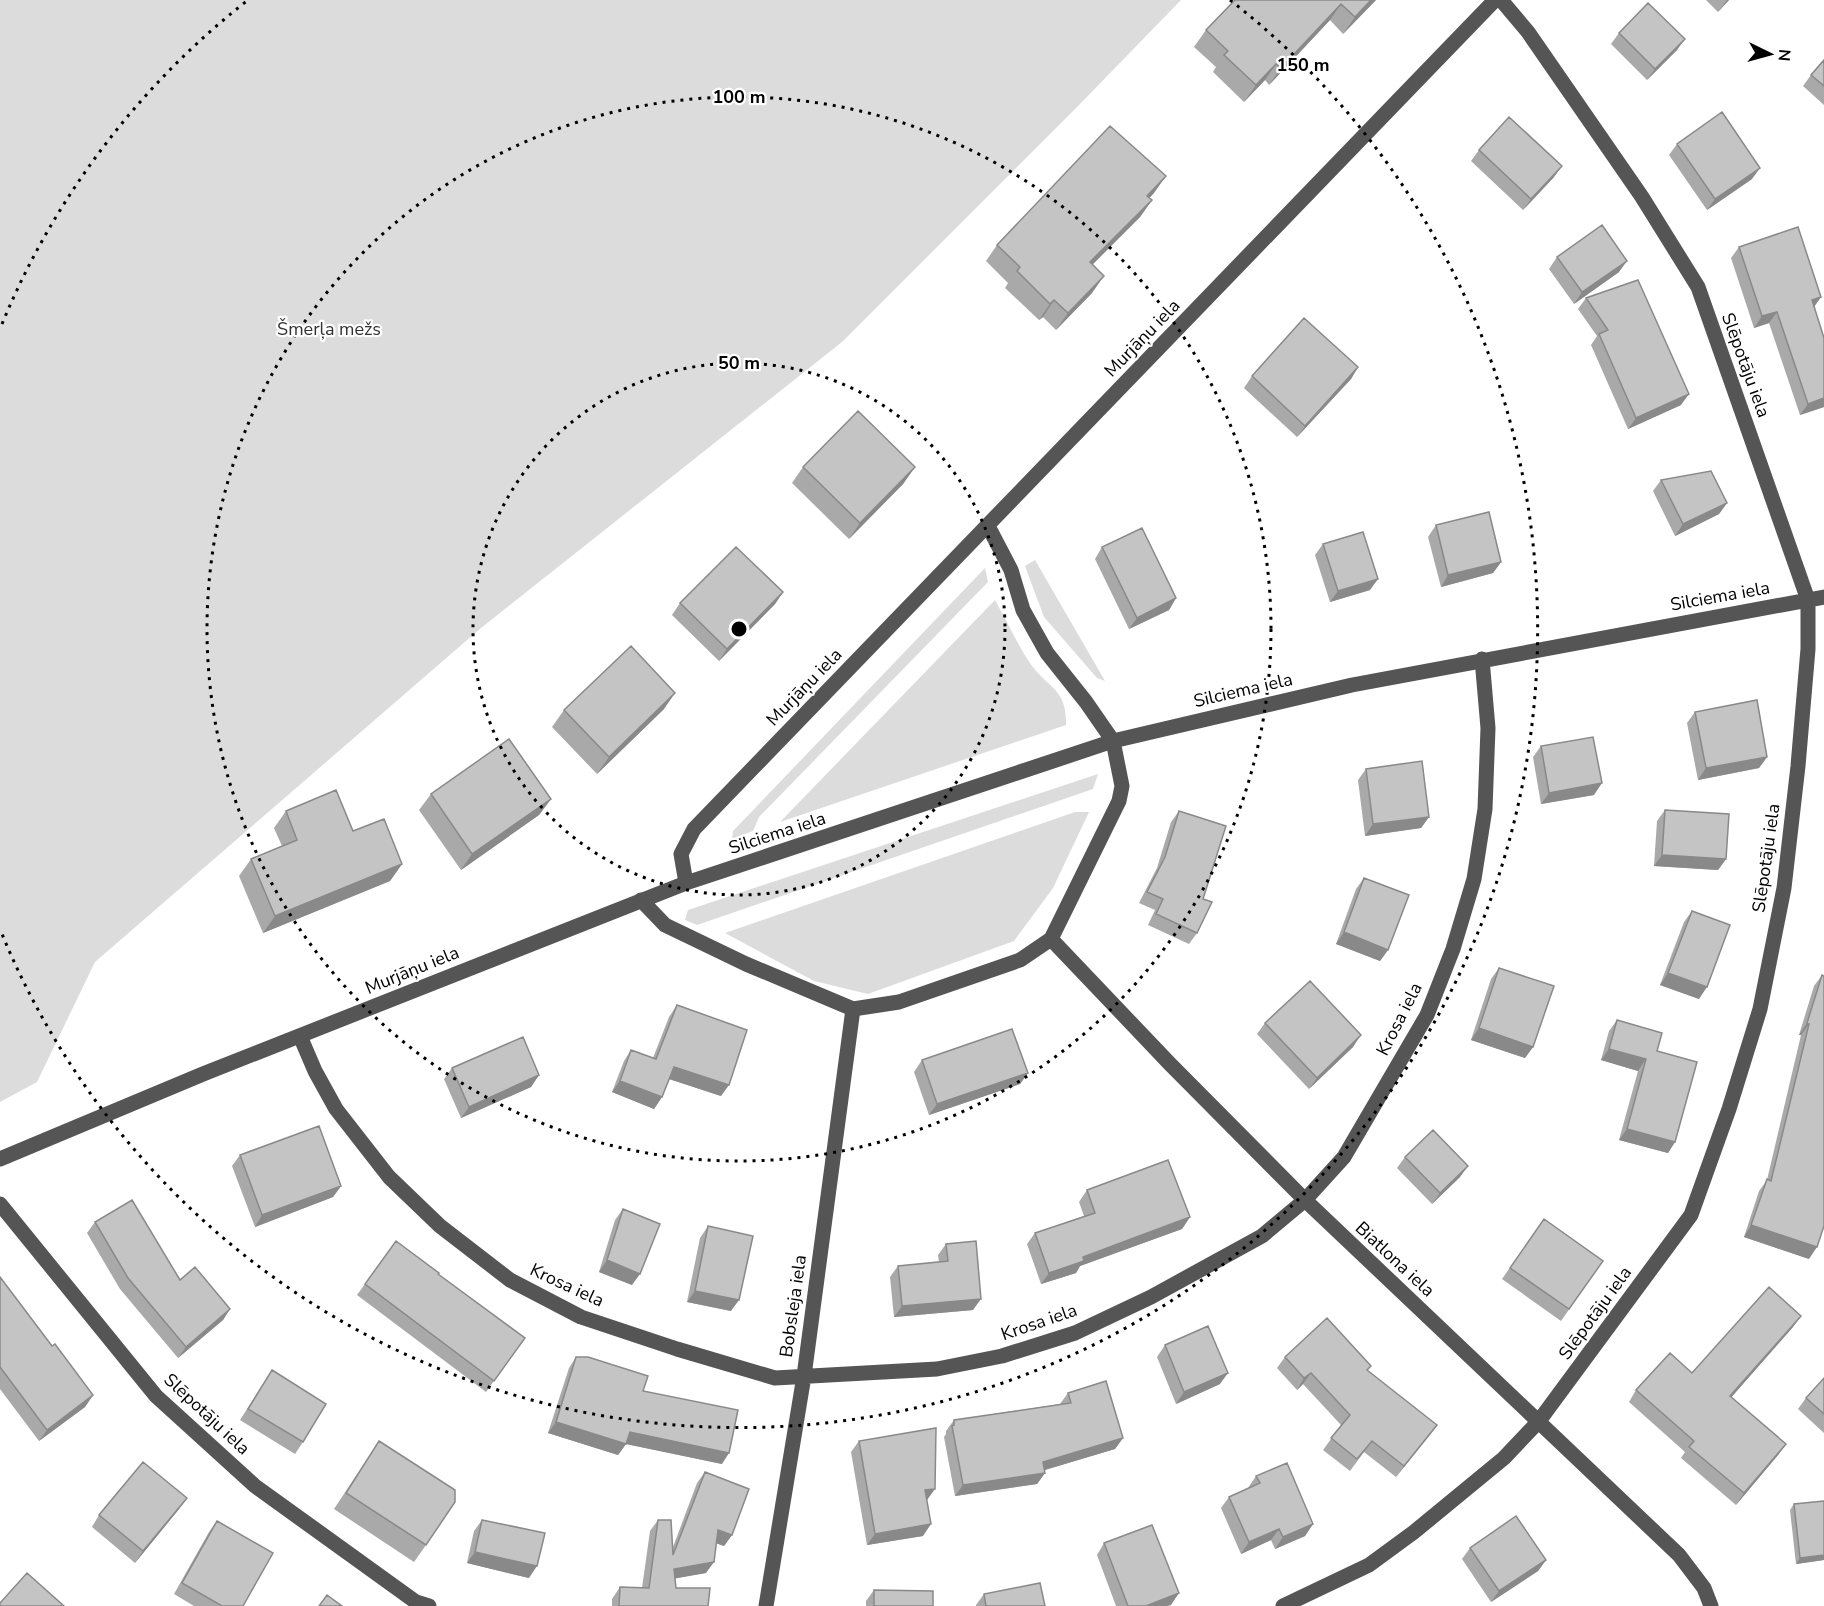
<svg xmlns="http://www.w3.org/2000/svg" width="1824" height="1606" viewBox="0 0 1824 1606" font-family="'Nunito Sans',sans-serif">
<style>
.green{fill:#dcdcdc}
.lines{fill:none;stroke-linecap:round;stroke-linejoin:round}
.minor{stroke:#555;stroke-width:15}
.wall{fill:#a9a9a9}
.shaded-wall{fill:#898989}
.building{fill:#c4c4c4;stroke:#898989;stroke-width:1.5}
.ring{fill:none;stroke:#000;stroke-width:3;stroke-dasharray:3 6}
.labels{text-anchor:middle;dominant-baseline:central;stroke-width:4.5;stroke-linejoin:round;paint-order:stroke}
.park-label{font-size:18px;fill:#333;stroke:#fff}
.street-label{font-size:18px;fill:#000;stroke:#fff}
.centre{fill:#000;stroke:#fff;stroke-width:3}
.ring-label{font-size:18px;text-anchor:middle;font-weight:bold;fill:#000;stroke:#fff;stroke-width:4.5;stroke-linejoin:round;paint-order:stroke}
</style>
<rect width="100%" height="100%" fill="#fff"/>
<path class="green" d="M 0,0 L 1181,0 L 1079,105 L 842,342 L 481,628 L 95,962 L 37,1082 L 0,1102 Z
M 1035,560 L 1105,681 L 1097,678 L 1044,617 L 1025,566 Z
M 985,568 L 988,582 L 759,817 L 753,831 L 732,839 L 733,831 Z
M 995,600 C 1007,621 1018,646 1032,666 C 1050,689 1067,690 1066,725 L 780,822 Z
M 1098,774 L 1093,789 L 697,925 L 685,920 L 688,910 Z
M 1075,812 L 1089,812 L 1053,888 L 1014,941 L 868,994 L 814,981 L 725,933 Z"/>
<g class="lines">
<path class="minor" d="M 686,883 L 681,854 L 694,829 L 1495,0
M 641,900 L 665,925 L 746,964 L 853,1009 L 899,1002 L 1020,960 L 1051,939 L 1119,801 L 1122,786 L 1113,741 L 1086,702 L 1047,653 L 1023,610 L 1011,570 L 988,526
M 1051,939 L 1170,1064 L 1305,1200 L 1679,1555 L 1704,1588 L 1711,1606
M 300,1036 L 315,1071 L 336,1109 L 389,1177 L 440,1226 L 510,1280 L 581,1317 L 677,1349 L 775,1378 L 937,1369 L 1002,1356 L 1075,1333 L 1151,1297 L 1262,1236 L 1305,1200 L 1344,1157 L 1427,1015 L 1453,949 L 1474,879 L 1485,809 L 1488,728 L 1482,659
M 0,1159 L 203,1074 L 686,883 L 1113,741 L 1352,685 L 1824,597
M 0,1204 L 156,1396 L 255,1486 L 416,1602 L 429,1606
M 766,1606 L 804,1376 L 853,1009
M 1283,1606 L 1369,1565 L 1414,1532 L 1504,1458 L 1539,1421 L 1691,1215 L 1729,1109 L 1760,1009 L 1784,888 L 1798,766 L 1808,649 L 1808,600 L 1698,287 L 1642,197 L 1528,32 L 1501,0"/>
</g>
<path class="wall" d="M 1235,0 L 1376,0 L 1343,34 L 1330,20 L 1269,85 L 1265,80 L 1244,102 L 1213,72 L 1216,67 L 1194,47 L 1206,30 Z
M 1706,0 L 1729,0 L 1718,12 Z
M 1619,33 L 1677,50 L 1647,80 L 1611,44 Z
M 1824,60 L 1824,105 L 1803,86 L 1811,75 Z
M 1677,144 L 1752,179 L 1707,210 L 1669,155 Z
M 1479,150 L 1554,177 L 1523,210 L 1471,161 Z
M 1154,193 L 1149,198 L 1152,200 L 1140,217 L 1092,265 L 1092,293 L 1056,330 L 1043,317 L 1039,320 L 1005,288 L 1008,283 L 986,261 L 997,245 Z
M 1739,247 L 1821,297 L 1814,307 L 1824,407 L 1800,415 L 1769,323 L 1754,328 L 1731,258 Z
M 1557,257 L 1619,272 L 1574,304 L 1549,269 Z
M 1586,298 L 1681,405 L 1628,429 L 1591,345 L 1597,336 L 1578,309 Z
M 1358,367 L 1351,379 L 1297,437 L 1244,388 L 1252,376 Z
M 803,467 L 915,467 L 903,484 L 849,539 L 792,483 Z
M 1661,480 L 1727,503 L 1719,514 L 1675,536 L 1653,491 Z
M 1436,525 L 1501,562 L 1493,573 L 1441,587 L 1428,537 Z
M 1323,544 L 1370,590 L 1330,602 L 1315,555 Z
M 1102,547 L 1176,598 L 1169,610 L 1129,629 L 1095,559 Z
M 783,592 L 775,604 L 719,661 L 672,615 L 680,603 Z
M 664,709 L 597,774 L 552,727 L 564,710 Z
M 1695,712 L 1767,757 L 1759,768 L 1698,780 L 1687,723 Z
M 1541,746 L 1594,795 L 1541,804 L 1533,757 Z
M 1366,769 L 1429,817 L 1421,828 L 1365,836 L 1358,780 Z
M 431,794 L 551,799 L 539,815 L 461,870 L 419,810 Z
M 1665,810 L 1726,859 L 1718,870 L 1654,866 L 1657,821 Z
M 286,811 L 353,831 L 402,864 L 390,881 L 263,933 L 239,876 L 251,859 L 282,846 L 274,828 Z
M 1179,811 L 1203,899 L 1197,933 L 1189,944 L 1148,925 L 1155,910 L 1139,903 L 1157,868 L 1171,822 Z
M 1364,878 L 1388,950 L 1380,961 L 1336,944 L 1356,889 Z
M 1692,911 L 1699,999 L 1660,985 L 1684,922 Z
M 1499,968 L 1533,1047 L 1525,1058 L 1471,1040 L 1491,979 Z
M 1822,975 L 1809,1259 L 1744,1237 L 1759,1191 L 1767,1180 L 1801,1035 L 1799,1035 L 1814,986 Z
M 677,1005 L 721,1096 L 669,1079 L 662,1097 L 654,1109 L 612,1092 L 624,1061 L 631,1050 L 653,1058 L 669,1017 Z
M 1617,1020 L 1657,1051 L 1675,1142 L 1668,1153 L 1619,1140 L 1638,1071 L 1601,1060 L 1609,1031 Z
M 1265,1023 L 1353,1047 L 1309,1089 L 1257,1034 Z
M 922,1060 L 1028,1073 L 1020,1084 L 929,1115 L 914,1072 Z
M 452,1068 L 539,1075 L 531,1087 L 461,1118 L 444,1079 Z
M 240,1155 L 341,1186 L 333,1197 L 255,1227 L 232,1166 Z
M 1405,1157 L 1460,1177 L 1432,1204 L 1397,1168 Z
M 1087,1190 L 1190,1217 L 1182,1229 L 1080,1266 L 1076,1273 L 1041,1284 L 1027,1244 L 1035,1233 L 1084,1216 L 1079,1202 Z
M 623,1209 L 632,1285 L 599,1272 L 615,1220 Z
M 1544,1219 L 1603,1261 L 1561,1321 L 1502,1279 Z
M 95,1222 L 180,1280 L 230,1309 L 223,1320 L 178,1358 L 120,1289 L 87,1233 Z
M 708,1226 L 731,1311 L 687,1302 L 700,1238 Z
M 396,1241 L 438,1274 L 525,1338 L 486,1392 L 357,1295 Z
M 946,1244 L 973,1310 L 894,1317 L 890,1277 L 898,1266 L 939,1262 L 938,1255 Z
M 0,1277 L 52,1346 L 93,1395 L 85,1407 L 39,1441 L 0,1389 Z
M 1793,1327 L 1731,1397 L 1786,1444 L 1778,1455 L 1736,1505 L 1681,1458 L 1685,1452 L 1629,1402 L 1636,1390 L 1692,1373 Z
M 1165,1345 L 1220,1384 L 1176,1404 L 1157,1357 Z
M 576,1357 L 643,1391 L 722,1464 L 626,1444 L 618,1455 L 548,1433 L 569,1368 Z
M 1285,1357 L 1368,1371 L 1437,1425 L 1396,1477 L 1364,1452 L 1350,1471 L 1323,1450 L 1341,1425 L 1303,1384 L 1297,1390 L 1277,1368 Z
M 272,1370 L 303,1442 L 295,1454 L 240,1420 Z
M 1824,1378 L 1824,1433 L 1798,1409 L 1806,1398 Z
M 1068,1393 L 1123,1438 L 1115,1449 L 1044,1470 L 1045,1473 L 1037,1484 L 955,1496 L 944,1437 L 946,1434 L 946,1431 L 954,1420 L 1060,1404 Z
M 379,1441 L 426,1545 L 414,1562 L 334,1509 Z
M 859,1441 L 927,1500 L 923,1536 L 867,1545 L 851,1452 Z
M 705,1472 L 732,1535 L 724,1546 L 716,1543 L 706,1573 L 675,1578 L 676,1588 L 708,1606 L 612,1606 L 612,1599 L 620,1587 L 642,1588 L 650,1531 L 658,1520 L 673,1547 L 697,1483 Z
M 1256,1476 L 1313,1524 L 1305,1536 L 1275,1549 L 1271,1540 L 1241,1554 L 1221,1508 L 1229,1497 L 1248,1488 Z
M 1794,1504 L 1824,1560 L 1796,1564 L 1790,1510 Z
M 179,1509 L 135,1563 L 92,1527 L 99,1515 Z
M 482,1520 L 529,1578 L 467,1563 L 474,1531 Z
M 217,1521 L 243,1606 L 194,1606 L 174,1594 L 209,1532 Z
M 1104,1543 L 1171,1605 L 1167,1606 L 1116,1606 L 1097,1555 Z
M 1470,1548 L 1546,1560 L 1538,1571 L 1491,1602 L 1462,1559 Z
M 874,1590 L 933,1606 L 866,1606 L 866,1601 Z
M 984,1594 L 1045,1606 L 976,1606 L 976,1605 Z"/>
<path class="shaded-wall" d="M 1371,0 L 1376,0 L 1343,34 L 1355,17 Z
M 1727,0 L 1729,0 L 1718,12 Z
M 1341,4 L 1330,20 L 1269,85 L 1281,68 Z
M 1685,39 L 1677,50 L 1647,80 L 1655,69 Z
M 1276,64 L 1265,80 L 1244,102 L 1256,85 Z
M 1562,166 L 1554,177 L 1523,210 L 1531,199 Z
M 1760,168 L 1752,179 L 1707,210 L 1715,199 Z
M 1166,176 L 1154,193 L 1136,212 L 1147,196 Z
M 1152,200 L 1140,217 L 1078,279 L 1090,262 Z
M 1627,261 L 1619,272 L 1574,304 L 1582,292 Z
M 1104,276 L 1092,293 L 1056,330 L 1068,313 Z
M 1821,297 L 1813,308 L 1812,300 Z
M 1054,300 L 1043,317 L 1039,320 L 1050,304 Z
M 1777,312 L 1769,323 L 1754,328 L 1762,316 Z
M 1358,367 L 1351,379 L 1297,437 L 1305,426 Z
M 1689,394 L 1681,405 L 1628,429 L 1636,418 Z
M 1824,398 L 1824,407 L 1800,415 L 1808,404 Z
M 915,467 L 903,484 L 849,539 L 860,523 Z
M 1727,503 L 1719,514 L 1675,536 L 1683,524 Z
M 1501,562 L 1493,573 L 1441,587 L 1448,575 Z
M 1378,579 L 1370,590 L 1330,602 L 1338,591 Z
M 783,592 L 775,604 L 719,661 L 727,649 Z
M 1176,598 L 1169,610 L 1129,629 L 1137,618 Z
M 675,693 L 664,709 L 597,774 L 609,757 Z
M 1767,757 L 1759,768 L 1698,780 L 1706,768 Z
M 1602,783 L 1594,795 L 1541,804 L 1549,793 Z
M 551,799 L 539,815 L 461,870 L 472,854 Z
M 1429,817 L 1421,828 L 1365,836 L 1373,824 Z
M 1662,855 L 1726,859 L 1718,870 L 1654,866 Z
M 402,864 L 390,881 L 263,933 L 275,916 Z
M 1344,932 L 1388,950 L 1380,961 L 1336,944 Z
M 1668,973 L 1707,987 L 1699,999 L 1660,985 Z
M 1807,1023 L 1809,1024 L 1801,1035 L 1799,1035 Z
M 1479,1028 L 1533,1047 L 1525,1058 L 1471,1040 Z
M 1361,1035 L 1353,1047 L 1309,1089 L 1317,1078 Z
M 1609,1049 L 1646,1059 L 1638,1071 L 1601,1060 Z
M 674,1067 L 729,1085 L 721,1096 L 666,1078 Z
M 1028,1073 L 1020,1084 L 929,1115 L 937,1104 Z
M 539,1075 L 531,1087 L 461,1118 L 469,1107 Z
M 620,1081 L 662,1097 L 654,1109 L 612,1092 Z
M 1627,1129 L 1675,1142 L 1668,1153 L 1619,1140 Z
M 1468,1166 L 1460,1177 L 1432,1204 L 1440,1193 Z
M 341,1186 L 333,1197 L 255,1227 L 262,1215 Z
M 1190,1217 L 1182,1229 L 1080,1266 L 1076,1273 L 1041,1284 L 1049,1273 L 1083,1257 Z
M 1751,1225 L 1817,1247 L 1809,1259 L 1744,1237 Z
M 607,1260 L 640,1274 L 632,1285 L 599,1272 Z
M 695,1291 L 739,1300 L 731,1311 L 687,1302 Z
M 981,1299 L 973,1310 L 894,1317 L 902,1306 Z
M 230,1309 L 223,1320 L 178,1358 L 186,1347 Z
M 1801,1316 L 1793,1327 L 1722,1408 L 1730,1396 Z
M 1228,1373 L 1220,1384 L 1176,1404 L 1184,1392 Z
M 1311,1373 L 1303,1384 L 1297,1390 L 1304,1378 Z
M 93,1395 L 85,1407 L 39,1441 L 47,1430 Z
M 556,1422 L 630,1432 L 729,1453 L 722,1464 L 626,1444 L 618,1455 L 548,1433 Z
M 1437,1425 L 1429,1436 L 1396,1477 L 1404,1466 Z
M 1123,1438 L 1115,1449 L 1035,1473 L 1043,1462 Z
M 1786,1444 L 1778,1455 L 1736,1505 L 1744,1493 Z
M 1045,1473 L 1037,1484 L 955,1496 L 963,1485 Z
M 935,1489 L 927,1500 L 917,1501 L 925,1490 Z
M 187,1498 L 179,1509 L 135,1563 L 143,1551 Z
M 931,1524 L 923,1536 L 867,1545 L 875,1534 Z
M 1313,1524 L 1305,1536 L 1275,1549 L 1283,1537 Z
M 1279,1529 L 1271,1540 L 1241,1554 L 1249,1542 Z
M 718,1530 L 732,1535 L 724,1546 L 710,1541 Z
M 475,1552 L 537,1566 L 529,1578 L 467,1563 Z
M 1824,1555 L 1824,1560 L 1796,1564 L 1800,1558 Z
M 1546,1560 L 1538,1571 L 1491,1602 L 1499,1591 Z
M 714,1562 L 706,1573 L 667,1580 L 674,1569 Z
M 1179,1593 L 1171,1605 L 1167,1606 L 1146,1606 Z"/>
<path class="building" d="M 1235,0 L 1371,0 L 1355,17 L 1341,4 L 1281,68 L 1276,64 L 1256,85 L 1224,55 L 1228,51 L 1206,30 Z
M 1648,3 L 1685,39 L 1655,69 L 1619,33 Z
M 1824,60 L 1824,86 L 1811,75 Z
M 1722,112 L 1760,168 L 1715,199 L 1677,144 Z
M 1509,117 L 1562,166 L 1531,199 L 1479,150 Z
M 1110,126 L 1166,176 L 1147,196 L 1152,200 L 1090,262 L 1104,276 L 1068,313 L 1054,300 L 1050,304 L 1017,271 L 1020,267 L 997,245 Z
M 1602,225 L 1627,261 L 1582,292 L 1557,257 Z
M 1798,227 L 1821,297 L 1812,300 L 1824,338 L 1824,398 L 1808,404 L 1777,312 L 1762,316 L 1739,247 Z
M 1638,280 L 1689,394 L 1636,418 L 1599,334 L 1608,330 L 1586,298 Z
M 1304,318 L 1358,367 L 1305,426 L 1252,376 Z
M 858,411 L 915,467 L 860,523 L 803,467 Z
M 1711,471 L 1727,503 L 1683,524 L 1661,480 Z
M 1489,512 L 1501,562 L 1448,575 L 1436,525 Z
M 1142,528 L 1176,598 L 1137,618 L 1102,547 Z
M 1363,532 L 1378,579 L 1338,591 L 1323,544 Z
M 736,547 L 783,592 L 727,649 L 680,603 Z
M 631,646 L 675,693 L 609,757 L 564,710 Z
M 1757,700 L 1767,757 L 1706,768 L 1695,712 Z
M 1593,737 L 1602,783 L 1549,793 L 1541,746 Z
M 509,739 L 551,799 L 472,854 L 431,794 Z
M 1422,761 L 1429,817 L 1373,824 L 1366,769 Z
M 336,790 L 353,831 L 384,819 L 402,864 L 275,916 L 251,859 L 297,840 L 286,811 Z
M 1665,810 L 1729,814 L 1726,859 L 1662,855 Z
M 1179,811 L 1226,826 L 1203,899 L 1212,902 L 1197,933 L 1156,914 L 1163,899 L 1147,892 L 1165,857 Z
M 1364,878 L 1409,895 L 1388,950 L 1344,932 Z
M 1692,911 L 1730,925 L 1707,987 L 1668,973 Z
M 1499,968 L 1554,986 L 1533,1047 L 1479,1028 Z
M 1822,975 L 1824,976 L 1824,1226 L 1817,1247 L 1751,1225 L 1767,1179 L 1771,1181 L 1809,1024 L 1807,1023 Z
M 1310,981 L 1361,1035 L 1317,1078 L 1265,1023 Z
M 677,1005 L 747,1030 L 729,1085 L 674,1067 L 662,1097 L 620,1081 L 631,1050 L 656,1059 Z
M 1617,1020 L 1662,1033 L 1657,1051 L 1697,1062 L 1675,1142 L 1627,1129 L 1646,1059 L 1609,1049 Z
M 1012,1029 L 1028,1073 L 937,1104 L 922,1060 Z
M 523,1037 L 539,1075 L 469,1107 L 452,1068 Z
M 319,1126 L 341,1186 L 262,1215 L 240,1155 Z
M 1433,1130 L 1468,1166 L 1440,1193 L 1405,1157 Z
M 1168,1160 L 1190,1217 L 1083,1257 L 1084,1261 L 1049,1273 L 1035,1233 L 1095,1213 L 1087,1190 Z
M 132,1200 L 180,1280 L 195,1267 L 230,1309 L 186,1347 L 128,1278 L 95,1222 Z
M 623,1209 L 660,1224 L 640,1274 L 607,1260 Z
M 1544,1219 L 1603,1261 L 1569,1309 L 1510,1268 Z
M 708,1226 L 753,1236 L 739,1300 L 695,1291 Z
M 396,1241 L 439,1273 L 438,1274 L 525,1338 L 494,1381 L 365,1284 Z
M 976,1241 L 981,1299 L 902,1306 L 898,1266 L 948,1261 L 946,1244 Z
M 0,1277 L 52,1346 L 55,1344 L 93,1395 L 47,1430 L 0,1367 Z
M 1769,1287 L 1801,1316 L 1730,1396 L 1786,1444 L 1744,1493 L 1689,1447 L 1694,1441 L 1636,1390 L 1670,1353 L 1692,1373 Z
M 1327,1318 L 1371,1366 L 1367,1370 L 1437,1425 L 1404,1466 L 1372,1441 L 1357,1459 L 1331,1438 L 1350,1415 L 1311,1373 L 1304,1378 L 1285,1357 Z
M 1208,1326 L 1228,1373 L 1184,1392 L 1165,1345 Z
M 576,1357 L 588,1357 L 648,1376 L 643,1391 L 738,1410 L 729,1453 L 630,1432 L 626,1444 L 556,1422 Z
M 272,1370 L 326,1404 L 303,1442 L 248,1409 Z
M 1824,1378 L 1824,1414 L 1806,1398 Z
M 1106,1381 L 1123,1438 L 1043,1462 L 1045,1473 L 963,1485 L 952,1426 L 954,1425 L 954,1420 L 1071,1403 L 1068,1393 Z
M 936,1428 L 935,1489 L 925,1490 L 931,1524 L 875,1534 L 859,1441 Z
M 379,1441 L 455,1490 L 455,1502 L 426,1545 L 346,1493 Z
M 143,1462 L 187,1498 L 143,1551 L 99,1515 Z
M 1287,1463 L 1313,1524 L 1283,1537 L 1279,1529 L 1249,1542 L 1229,1497 L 1260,1483 L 1256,1476 Z
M 705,1472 L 749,1489 L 732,1535 L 718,1530 L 714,1562 L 674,1569 L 676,1588 L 710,1588 L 708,1606 L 619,1606 L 620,1587 L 649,1588 L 658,1520 L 671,1520 L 673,1555 Z
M 1824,1501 L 1824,1555 L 1800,1558 L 1794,1504 Z
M 1516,1516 L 1546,1560 L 1499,1591 L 1470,1548 Z
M 482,1520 L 545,1533 L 537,1566 L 475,1552 Z
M 217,1521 L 273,1553 L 243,1606 L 222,1606 L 182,1583 Z
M 1152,1525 L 1179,1593 L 1146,1606 L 1128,1606 L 1104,1543 Z
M 27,1573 L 64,1606 L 0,1606 L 0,1603 Z
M 1040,1583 L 1045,1606 L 986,1606 L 984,1594 Z
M 874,1590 L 933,1591 L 933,1606 L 874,1606 Z
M 327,1595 L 342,1606 L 319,1606 Z"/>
<g class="ring">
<circle cx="739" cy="629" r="266"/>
<circle cx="739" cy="629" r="532"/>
<path d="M2 324A798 798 0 0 1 248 0M1230 0A798 798 0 1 1 2 934"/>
</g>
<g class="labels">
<g class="park-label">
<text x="329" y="329">Šmerļa mežs</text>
</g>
<g class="street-label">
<text transform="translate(1142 338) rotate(-46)">Murjāņu iela</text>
<text transform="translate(1746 365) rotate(70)">Slēpotāju iela</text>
<text transform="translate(1720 596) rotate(-10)">Silciema iela</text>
<text transform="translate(804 687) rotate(-46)">Murjāņu iela</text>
<text transform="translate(1243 690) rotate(-13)">Silciema iela</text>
<text transform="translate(777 833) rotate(-18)">Silciema iela</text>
<text transform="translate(1766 858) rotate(-82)">Slēpotāju iela</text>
<text transform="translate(412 970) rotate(-22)">Murjāņu iela</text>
<text transform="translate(1399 1019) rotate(-63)">Krosa iela</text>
<text transform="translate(1395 1259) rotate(43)">Biatlona iela</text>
<text transform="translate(567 1285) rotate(25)">Krosa iela</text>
<text transform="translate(793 1306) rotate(-82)">Bobsleja iela</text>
<text transform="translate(1595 1313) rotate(-54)">Slēpotāju iela</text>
<text transform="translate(1039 1322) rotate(-19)">Krosa iela</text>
<text transform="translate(207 1414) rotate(43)">Slēpotāju iela</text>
</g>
</g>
<circle cx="739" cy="629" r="9" class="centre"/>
<g class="ring-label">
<text x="1303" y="71">150 m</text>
<text x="739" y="103">100 m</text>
<text x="739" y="369">50 m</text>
</g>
<g transform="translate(1770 54) rotate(95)" stroke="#ffffff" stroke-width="4.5" paint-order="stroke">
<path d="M0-4.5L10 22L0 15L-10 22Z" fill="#000000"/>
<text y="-9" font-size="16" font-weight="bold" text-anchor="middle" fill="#000000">N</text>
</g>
</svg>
